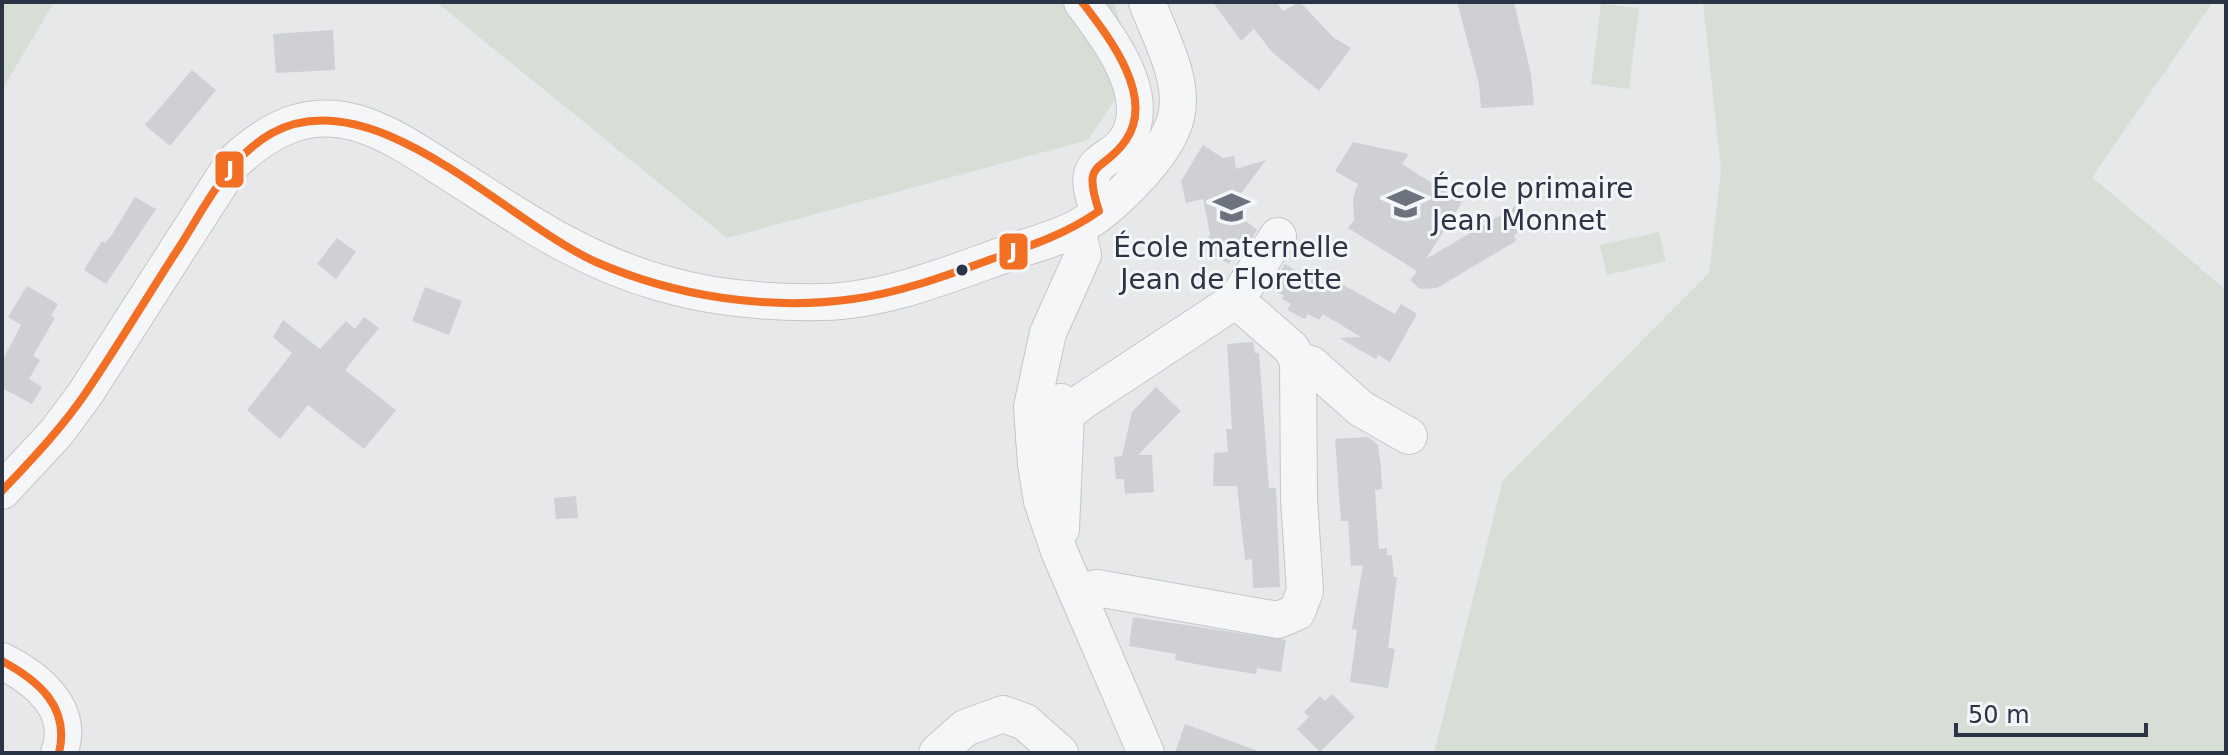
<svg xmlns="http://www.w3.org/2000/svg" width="2228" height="755" viewBox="0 0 2228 755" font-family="'DejaVu Sans',sans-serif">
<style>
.green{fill:#d6ded6}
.building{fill:#ced0d3}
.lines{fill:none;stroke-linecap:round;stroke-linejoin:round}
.minor-casing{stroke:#c4c6c8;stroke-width:38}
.minor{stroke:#f5f6f7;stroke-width:36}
.bus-1-casing{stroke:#f4f6f9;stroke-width:14}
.bus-1{stroke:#f36f24;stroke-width:8}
.bus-dot{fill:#2b3445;stroke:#f4f6f9;stroke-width:3}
.labels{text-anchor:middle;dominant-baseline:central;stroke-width:6;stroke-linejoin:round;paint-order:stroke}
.poi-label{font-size:28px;fill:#2b3445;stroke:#f4f6f9;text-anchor:start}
.line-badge{stroke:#f4f6f9;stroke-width:3}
.badge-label{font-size:22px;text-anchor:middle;font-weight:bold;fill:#fff}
</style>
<rect width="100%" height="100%" fill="#e6e8ea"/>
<path class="green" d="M 2,2 L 54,2 L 2,90 Z
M 436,2 L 1114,2 L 1135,70 L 1088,140 L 727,238 Z
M 1703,2 L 2213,2 L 2092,177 L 2226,290 L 2226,753 L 1434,753 L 1503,480 L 1709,273 L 1721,170 Z
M 1601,4 L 1639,8 L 1629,89 L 1591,84 Z
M 1659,232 L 1666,261 L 1607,275 L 1600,245 Z"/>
<path class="building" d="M 1213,2 L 1276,2 L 1283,11 L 1300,2 L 1333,37 L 1351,48 L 1319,91 L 1272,52 L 1254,29 L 1241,41 Z
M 1457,2 L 1514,2 L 1531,74 L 1534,105 L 1481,108 L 1479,84 Z
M 333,30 L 335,70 L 276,73 L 273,34 Z
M 192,70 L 216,90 L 170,146 L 145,125 Z
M 1353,142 L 1409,154 L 1402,164 L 1462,202 L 1426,259 L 1516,206 L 1529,226 L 1514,235 L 1516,241 L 1437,288 L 1420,289 L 1410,280 L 1417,271 L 1348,228 L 1354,220 L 1353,198 L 1358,184 L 1335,171 Z
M 1203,145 L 1223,158 L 1234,156 L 1236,169 L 1266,160 L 1230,208 L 1257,230 L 1247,246 L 1242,243 L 1229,264 L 1202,248 L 1210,234 L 1203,199 L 1186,203 L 1181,181 Z
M 135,197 L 156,209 L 106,284 L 84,270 L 102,241 L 105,243 L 112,235 Z
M 337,238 L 356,252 L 336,279 L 317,264 Z
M 1285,264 L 1335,292 L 1340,283 L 1395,314 L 1401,304 L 1417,314 L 1390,362 L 1378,355 L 1376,359 L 1339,338 L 1361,337 L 1323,314 L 1319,320 L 1308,314 L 1305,319 L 1287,310 L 1291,304 L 1282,299 L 1284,296 L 1271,288 Z
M 27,286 L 58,304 L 51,316 L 55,318 L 33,356 L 40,360 L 29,379 L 42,387 L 32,404 L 2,388 L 2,361 L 21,325 L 8,317 Z
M 425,287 L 462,301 L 449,335 L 412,321 Z
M 364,317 L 379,328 L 345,370 L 396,410 L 364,449 L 308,405 L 280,439 L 247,410 L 292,353 L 273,337 L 283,320 L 320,349 L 346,321 L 355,329 Z
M 1253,342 L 1255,353 L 1259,353 L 1269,488 L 1276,488 L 1280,587 L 1253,588 L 1252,559 L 1245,560 L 1237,486 L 1213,486 L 1214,453 L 1228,452 L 1226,429 L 1232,429 L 1227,344 Z
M 1156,387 L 1181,411 L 1138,455 L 1152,455 L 1154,492 L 1125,494 L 1124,479 L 1116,479 L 1114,457 L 1122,456 L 1132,412 Z
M 1368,437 L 1378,445 L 1381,468 L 1382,489 L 1375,490 L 1379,549 L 1387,548 L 1387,555 L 1392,555 L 1394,577 L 1397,577 L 1388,648 L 1395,649 L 1388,688 L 1350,682 L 1357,630 L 1352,629 L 1363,565 L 1351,566 L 1348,521 L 1341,521 L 1335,439 Z
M 576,496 L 578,518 L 556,519 L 554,498 Z
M 1133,617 L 1286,640 L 1281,672 L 1257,668 L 1256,674 L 1211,667 L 1175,660 L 1176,654 L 1129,646 Z
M 1332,694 L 1355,717 L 1320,752 L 1297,729 L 1309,717 L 1304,712 L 1320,696 L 1325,701 Z
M 1185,724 L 1258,751 L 1257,753 L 1175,753 Z"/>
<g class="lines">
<defs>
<path id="minor" d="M 1082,2 C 1106,34 1144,83 1133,125 C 1122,169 1072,149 1099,211
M 1077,228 L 1083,255 L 1048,333 L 1032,407 L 1036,464 L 1042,501 L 1059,551 L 1146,753
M 1236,300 L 1278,236
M 1298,361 L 1311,364 L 1360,408 L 1409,436
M 1034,440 L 1083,401 L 1236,300 L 1291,348 L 1298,361 L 1299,498 L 1305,591 L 1297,612 L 1278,620 L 1097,588 L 1077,593
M 2,491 L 56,433 L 85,394 L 233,163 C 269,129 307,109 357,123 C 394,134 426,158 458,178 C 525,221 583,261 661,283 C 712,298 769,303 822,302 C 885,301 950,274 1009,253 C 1031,245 1056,239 1077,228 C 1110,210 1167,155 1176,117 C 1185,80 1160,37 1147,2
M 1061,529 L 1066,414 L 1061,402
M 2,661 C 36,678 76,709 59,753
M 937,753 L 965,728 L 1003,714 L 1025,722 L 1060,753"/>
</defs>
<use href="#minor" class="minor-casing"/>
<use href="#minor" class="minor"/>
<defs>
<path id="bus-1" d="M 2,491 C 31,460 61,429 85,394 C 118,346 148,295 180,246 C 206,205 228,158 272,133 C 374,77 507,222 596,262 C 674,296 768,311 853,299 C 899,293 945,276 989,260 C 1027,247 1065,235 1099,211 C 1081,157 1103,174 1126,140 C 1156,96 1108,36 1082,2
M 2,661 C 39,681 70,707 59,753"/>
</defs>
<use href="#bus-1" class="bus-1-casing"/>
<use href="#bus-1" class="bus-1"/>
</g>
<defs>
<symbol id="school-bare" viewBox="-9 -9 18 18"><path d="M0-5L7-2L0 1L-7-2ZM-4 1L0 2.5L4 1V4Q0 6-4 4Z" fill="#6c737f" stroke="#f4f6f9" stroke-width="2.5" paint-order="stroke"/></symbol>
</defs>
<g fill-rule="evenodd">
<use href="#school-bare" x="1380" y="178" width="51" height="51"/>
<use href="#school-bare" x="1206" y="182" width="51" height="51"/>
</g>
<circle class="bus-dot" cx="962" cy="270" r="7"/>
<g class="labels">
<g class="poi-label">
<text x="1432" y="188">École primaire<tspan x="1432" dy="32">Jean Monnet</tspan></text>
<text x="1231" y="247" text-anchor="middle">École maternelle<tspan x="1231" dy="32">Jean de Florette</tspan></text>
</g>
</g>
<g class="line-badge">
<rect x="214" y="150" width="31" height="39" rx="8" fill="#f36f24"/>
<rect x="998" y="232" width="31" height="39" rx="8" fill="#f36f24"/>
</g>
<g class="badge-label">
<text x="230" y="177">J</text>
<text x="1013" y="259">J</text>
</g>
<rect width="2228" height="755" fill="none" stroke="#2b3445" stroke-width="8"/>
<path d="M1956 723v12h190v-12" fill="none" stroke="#2b3445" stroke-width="4"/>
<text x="1968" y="723" font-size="24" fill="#2b3445" stroke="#f4f6f9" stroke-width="6" paint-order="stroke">50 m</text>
</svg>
